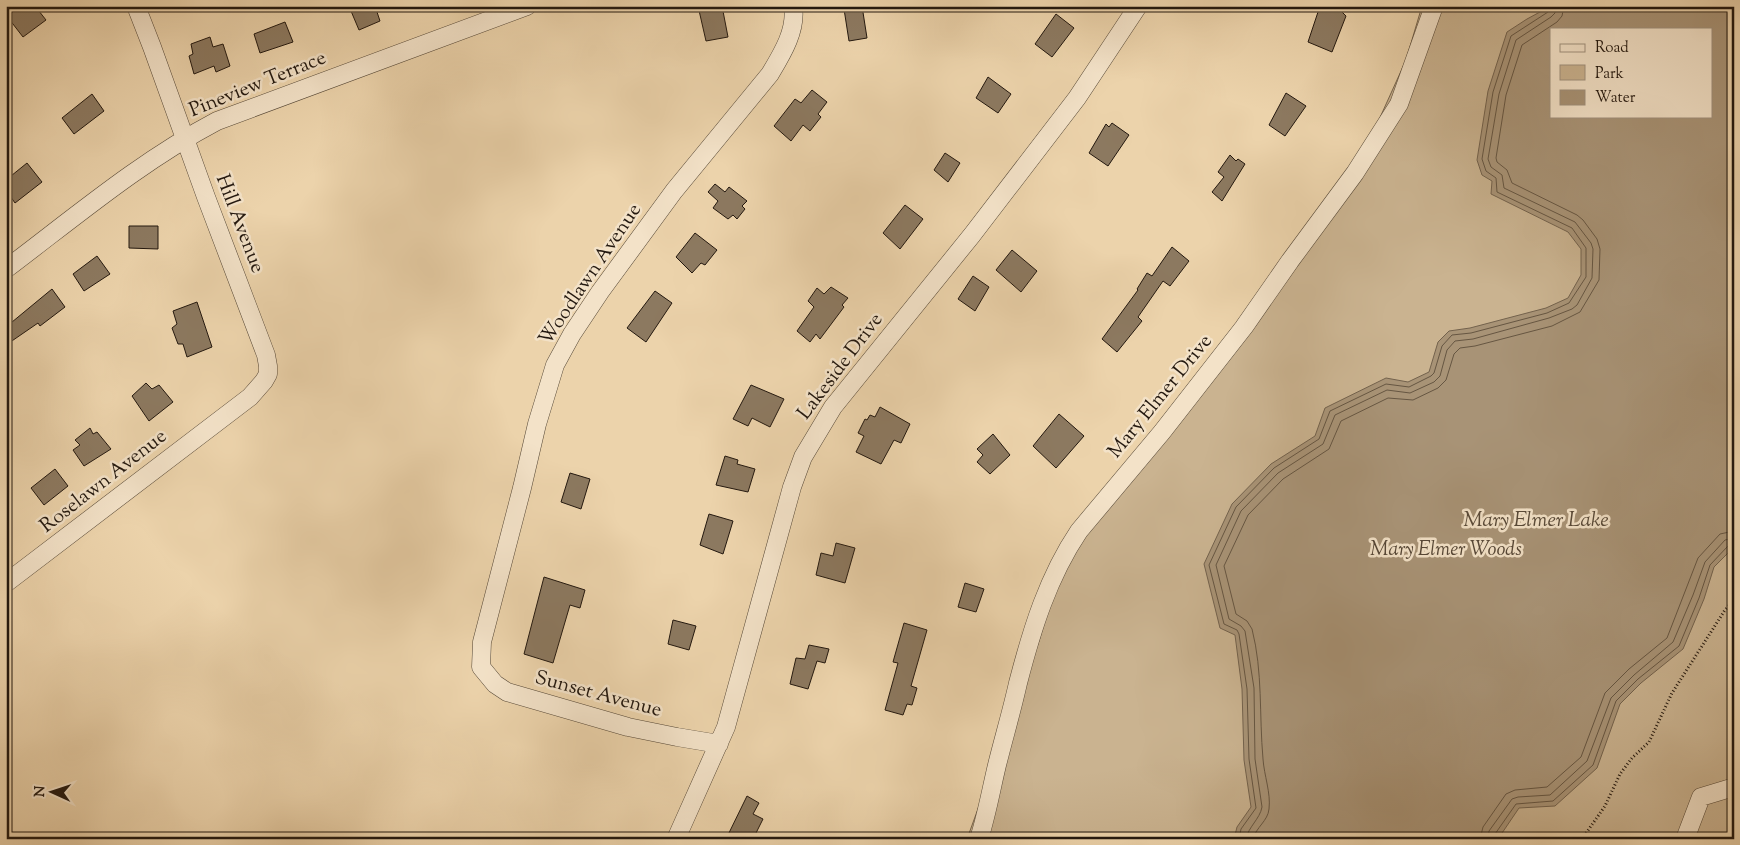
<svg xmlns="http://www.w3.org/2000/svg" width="1740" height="845" viewBox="0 0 1740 845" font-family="'Sorts Mill Goudy',serif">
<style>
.green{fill:#cab390;stroke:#766650;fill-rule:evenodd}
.water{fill:#a89376;stroke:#73624d;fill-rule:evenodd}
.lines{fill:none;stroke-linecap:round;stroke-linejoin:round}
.shore{stroke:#665642;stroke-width:1}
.building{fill:#8c7960;stroke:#23180f}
.minor-casing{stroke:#554736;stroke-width:19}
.path{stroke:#23180f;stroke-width:3;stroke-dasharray:1 2.5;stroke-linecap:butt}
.minor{stroke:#f3e2c8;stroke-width:18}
.labels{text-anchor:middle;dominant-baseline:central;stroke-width:5;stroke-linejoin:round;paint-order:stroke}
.street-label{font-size:20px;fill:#23180f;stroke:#f3e2c8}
.park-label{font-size:20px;font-style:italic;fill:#554636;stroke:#f3e2c8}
.water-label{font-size:21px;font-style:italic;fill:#584938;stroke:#f3e2c8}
</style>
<rect width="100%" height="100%" fill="#ecd3ab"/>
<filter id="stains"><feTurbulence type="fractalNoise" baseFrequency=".004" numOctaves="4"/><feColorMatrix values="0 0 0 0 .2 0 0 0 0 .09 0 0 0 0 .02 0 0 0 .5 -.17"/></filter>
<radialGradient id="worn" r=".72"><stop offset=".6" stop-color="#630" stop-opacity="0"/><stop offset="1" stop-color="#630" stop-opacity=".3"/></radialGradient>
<path class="green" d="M 1422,6 L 1734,6 L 1734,839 L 967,839 L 1039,641 L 1047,614 L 1075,545 L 1349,186 L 1406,60 ZM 1551,29 L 1711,29 L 1711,116 L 1551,116 Z"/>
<path class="water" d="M 1551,6 L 1734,6 L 1734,547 L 1714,567 L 1704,599 L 1683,649 L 1641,683 L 1620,704 L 1597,768 L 1555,806 L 1519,808 L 1498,839 L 1234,839 L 1237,827 L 1251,807 L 1244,760 L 1242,689 L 1235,635 L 1220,628 L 1204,564 L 1232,504 L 1271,464 L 1315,436 L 1325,408 L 1386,378 L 1408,382 L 1429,372 L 1438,342 L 1449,331 L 1470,328 L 1546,308 L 1568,298 L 1581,275 L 1581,249 L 1568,232 L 1491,194 L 1492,181 L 1482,175 L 1477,160 L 1488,91 L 1507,32 L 1527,19 ZM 1551,29 L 1711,29 L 1711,116 L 1551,116 Z"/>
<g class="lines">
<path class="shore" d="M 1239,839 L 1241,829 L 1256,808 L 1249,759 L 1247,689 L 1239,634 L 1237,630 L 1224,624 L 1209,565 L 1236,507 L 1274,468 L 1319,439 L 1330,411 L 1386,384 L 1409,387 L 1431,376 L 1434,373 L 1442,346 L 1452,335 L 1471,333 L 1547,313 L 1569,303 L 1586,277 L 1586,248 L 1572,228 L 1497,192 L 1496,178 L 1486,171 L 1482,159 L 1493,92 L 1511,36 L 1548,12 L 1550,6
M 1246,839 C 1248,827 1260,819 1262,807 L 1255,759 L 1254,688 L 1245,631 L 1241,626 L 1229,619 L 1216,565 L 1241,511 L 1278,473 L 1323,444 L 1335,415 L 1387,390 L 1410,393 L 1434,382 L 1440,376 L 1447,350 L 1455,341 L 1473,339 L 1549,318 L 1572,309 L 1577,305 L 1592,278 L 1593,249 L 1591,243 L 1575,222 L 1504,188 L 1502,175 L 1491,167 L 1488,159 L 1499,94 L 1516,40 L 1551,17 L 1555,13 L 1556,6
M 1253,839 C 1256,827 1268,821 1269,809 C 1271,793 1264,775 1263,759 C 1259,715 1263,672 1252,629 L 1247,621 L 1236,614 L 1224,566 L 1248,515 L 1283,479 L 1329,449 L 1341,421 L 1388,398 L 1413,400 L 1438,388 L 1446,380 L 1454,354 L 1460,348 L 1475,346 L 1552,326 L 1580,312 L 1599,280 L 1600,249 L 1597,239 L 1583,220 L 1577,215 L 1512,183 L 1507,170 L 1497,162 L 1496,158 L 1506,95 L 1522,45 L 1557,22 L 1562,16 L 1564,6
M 1480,839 L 1483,827 L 1506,794 L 1515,790 L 1547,787 L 1581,757 L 1605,693 L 1629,669 L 1667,638 L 1698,558 L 1720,534 L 1734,531
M 1488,839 L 1489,831 L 1512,799 L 1518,797 L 1550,795 L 1587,761 L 1611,698 L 1634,675 L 1673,642 L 1693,595 L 1705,562 L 1725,540 L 1734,538
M 1494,839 L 1495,834 L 1516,804 L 1553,801 L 1593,765 L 1616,701 L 1638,679 L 1679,646 L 1699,598 L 1710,565 L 1728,546 L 1734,544"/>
</g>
<path class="building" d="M 15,6 L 35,6 L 46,20 L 23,37 L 6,15 Z
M 361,6 L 375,6 L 380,21 L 359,30 L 351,11 Z
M 698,6 L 722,6 L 728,37 L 706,41 Z
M 862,6 L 867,38 L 849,41 L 844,9 Z
M 1320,6 L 1343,6 L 1342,12 L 1346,16 L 1332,52 L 1308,42 Z
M 1056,14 L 1074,28 L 1052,57 L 1035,44 Z
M 285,22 L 293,42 L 260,53 L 254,34 Z
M 210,37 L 213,47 L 223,44 L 230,66 L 216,72 L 214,66 L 194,74 L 189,56 L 193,54 L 191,44 Z
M 988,77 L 1011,94 L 998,113 L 976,98 Z
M 812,90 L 827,102 L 818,114 L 821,117 L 810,131 L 803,125 L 791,141 L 774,126 L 795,99 L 801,103 Z
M 1286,93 L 1306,106 L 1285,136 L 1269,125 Z
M 92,94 L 104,111 L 74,134 L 62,118 Z
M 1112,123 L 1129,135 L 1108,166 L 1089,153 L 1106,124 L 1109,127 Z
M 945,153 L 960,163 L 948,182 L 934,170 Z
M 1230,155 L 1236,161 L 1238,159 L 1245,164 L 1222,201 L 1212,192 L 1224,177 L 1218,172 Z
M 27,163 L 42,182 L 15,203 L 6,190 L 6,180 Z
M 715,184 L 725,192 L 729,187 L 747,201 L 742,206 L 745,209 L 737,219 L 733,215 L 728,219 L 713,208 L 718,201 L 708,192 Z
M 905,205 L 923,219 L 900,249 L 883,233 Z
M 129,226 L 158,226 L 158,249 L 129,248 Z
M 695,233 L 717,250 L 705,265 L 701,263 L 692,273 L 676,257 Z
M 1172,247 L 1189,261 L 1170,286 L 1163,281 L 1138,317 L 1142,321 L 1117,352 L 1102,339 L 1138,290 L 1137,289 L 1147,273 L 1152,276 Z
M 1012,250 L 1037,271 L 1021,292 L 996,270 Z
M 97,256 L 110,274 L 84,291 L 73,274 Z
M 973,276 L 989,287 L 975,311 L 958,299 Z
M 831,287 L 848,298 L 842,305 L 844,307 L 820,339 L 816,334 L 810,342 L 797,331 L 814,307 L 808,301 L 817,288 L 824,294 Z
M 52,289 L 65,307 L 40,326 L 38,323 L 6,345 L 6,327 Z
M 655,291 L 672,303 L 646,342 L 627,328 Z
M 197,302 L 212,347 L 187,357 L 183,344 L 178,344 L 172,328 L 177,324 L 173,311 Z
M 146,383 L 152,389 L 159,385 L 173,402 L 149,421 L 132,396 Z
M 751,385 L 784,399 L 770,427 L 752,418 L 748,426 L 733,419 Z
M 880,407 L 910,424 L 901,443 L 894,440 L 881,464 L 856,452 L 864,436 L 858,433 L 865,419 L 867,420 L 870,415 L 875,417 Z
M 1059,414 L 1084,436 L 1056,468 L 1033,446 Z
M 90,428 L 93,434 L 97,432 L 111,449 L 84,466 L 73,450 L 80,445 L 75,440 Z
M 993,434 L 1010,455 L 990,474 L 977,462 L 983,455 L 977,449 Z
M 725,456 L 738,460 L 737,464 L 755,469 L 748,492 L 716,485 Z
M 55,469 L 68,486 L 44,505 L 31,488 Z
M 570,473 L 590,479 L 581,509 L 561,502 Z
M 709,514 L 733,521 L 723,554 L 700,545 Z
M 836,543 L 855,548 L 845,583 L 816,575 L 821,553 L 833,556 Z
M 544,577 L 585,590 L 580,608 L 570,605 L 553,663 L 524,654 Z
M 965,583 L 984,589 L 976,612 L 958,607 Z
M 673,620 L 696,626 L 689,650 L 668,644 Z
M 904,623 L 927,630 L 911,686 L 917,688 L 912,705 L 907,704 L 903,715 L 885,710 L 898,663 L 893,662 Z
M 809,645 L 829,649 L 825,663 L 817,661 L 808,689 L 790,684 L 796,658 L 805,659 Z
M 747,796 L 759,803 L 753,814 L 763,819 L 753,839 L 726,839 Z"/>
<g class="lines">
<defs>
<path id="minor" d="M 6,269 C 75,217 141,161 217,121 L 527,6
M 6,583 L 250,397 L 264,381 L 268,374 L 268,366 L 266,355 L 206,197 L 152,47 L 136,6
M 719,744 L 677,737 L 628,727 L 507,692 L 495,684 L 481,667 L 482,642 L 522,488 L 537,424 L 555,365 L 572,334 L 600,292 L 674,191 L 770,74 C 782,54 797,30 793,6
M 676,839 L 726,727 L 792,487 L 803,457 L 833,407 L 972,235 L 1077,98 L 1138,6
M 979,839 C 987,814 991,790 997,765 C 1004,737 1012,710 1018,683 C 1032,629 1048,577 1079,531 L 1162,432 L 1244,327 L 1290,261 L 1355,173 L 1399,104 L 1434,6
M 1685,839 L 1701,797 L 1734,787"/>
</defs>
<use href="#minor" class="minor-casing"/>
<path class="path" d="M 1582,839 L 1605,806 L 1620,774 L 1632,758 L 1649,742 L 1672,693 L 1725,610 L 1734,600"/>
<use href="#minor" class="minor"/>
</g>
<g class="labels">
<g class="street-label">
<text transform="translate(258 85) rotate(-22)">Pineview Terrace</text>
<text transform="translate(239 224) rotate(69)">Hill Avenue</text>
<text transform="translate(591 275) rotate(-56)">Woodlawn Avenue</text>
<text transform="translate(841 367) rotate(-53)">Lakeside Drive</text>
<text transform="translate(1161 397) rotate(-51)">Mary Elmer Drive</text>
<text transform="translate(104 482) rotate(-38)">Roselawn Avenue</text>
<text transform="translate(598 695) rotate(15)">Sunset Avenue</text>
</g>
<g class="park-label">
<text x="1446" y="550">Mary Elmer Woods</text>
</g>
<g class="water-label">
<text x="1536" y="521">Mary Elmer Lake</text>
</g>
</g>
<rect width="1740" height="845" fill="none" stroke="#ecd3ab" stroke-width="25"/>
<rect x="8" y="8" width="1725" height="830" fill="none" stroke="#23180f" stroke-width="2.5"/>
<rect x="12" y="12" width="1715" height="820" fill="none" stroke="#23180f"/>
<rect x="1550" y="28" width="162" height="90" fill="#f3e2c8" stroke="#a0917e"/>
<rect x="1560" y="44" width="25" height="8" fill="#f3e2c8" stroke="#a0917e"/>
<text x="1595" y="52" font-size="15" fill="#23180f">Road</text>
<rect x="1560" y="65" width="25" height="15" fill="#cab390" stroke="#a0917e"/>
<text x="1595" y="78" font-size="15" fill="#23180f">Park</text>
<rect x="1560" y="90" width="25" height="15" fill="#a89376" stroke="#a0917e"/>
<text x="1595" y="102" font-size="15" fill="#23180f">Water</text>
<g transform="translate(52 792) rotate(273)" stroke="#f3e2c8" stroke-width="4" paint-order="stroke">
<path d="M0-4L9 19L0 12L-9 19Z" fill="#23180f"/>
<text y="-8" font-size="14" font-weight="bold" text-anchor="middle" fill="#23180f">N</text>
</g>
<rect width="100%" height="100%" filter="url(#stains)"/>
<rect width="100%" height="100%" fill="url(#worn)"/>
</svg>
